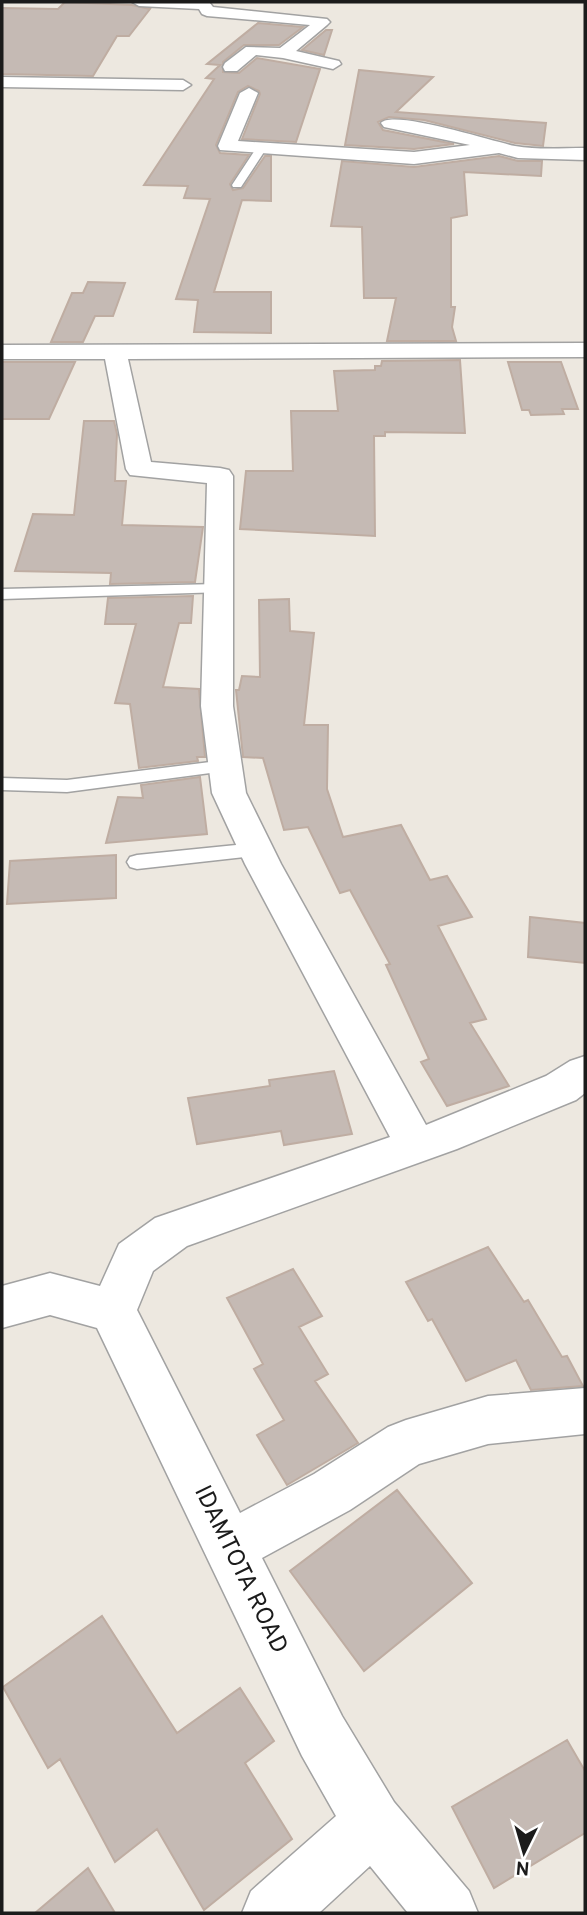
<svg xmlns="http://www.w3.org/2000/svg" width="587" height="1915" viewBox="0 0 587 1915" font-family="Overpass,sans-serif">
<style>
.building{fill:#c5bab4;stroke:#bfada2;stroke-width:2}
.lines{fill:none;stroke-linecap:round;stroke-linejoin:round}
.lane-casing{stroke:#a2a2a2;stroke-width:3}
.street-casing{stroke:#a2a2a2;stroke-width:3}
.lane{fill:#fff;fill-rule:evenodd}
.street{fill:#fff;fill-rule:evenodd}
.labels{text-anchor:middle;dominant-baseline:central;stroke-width:7;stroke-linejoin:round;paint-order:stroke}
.near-street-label{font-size:24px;fill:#1b1b1b;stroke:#fff}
</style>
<rect width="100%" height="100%" fill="#ede8e0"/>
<path class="building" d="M 65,2 L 132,5 L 150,9 L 129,36 L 117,36 L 93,76 L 2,74 L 2,8 L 58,9 Z
M 258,23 L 303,27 L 279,45 L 244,45 L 223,62 L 223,72 L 239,73 L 257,58 L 320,69 L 296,142 L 242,139 L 260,94 L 259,91 L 248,86 L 238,92 L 216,145 L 220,153 L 249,155 L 230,184 L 233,190 L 243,188 L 265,156 L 271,156 L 271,201 L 242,200 L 214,292 L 271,292 L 271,333 L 194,332 L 198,300 L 176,299 L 210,199 L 184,198 L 188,186 L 144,185 L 214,79 L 206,78 L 220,65 L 207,64 Z
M 326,30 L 332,30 L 324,55 L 302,50 Z
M 359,70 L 433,77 L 396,112 L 546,123 L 543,146 L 515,143 L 424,120 L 389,117 L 378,122 L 383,130 L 454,144 L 414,149 L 345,145 Z
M 499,156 L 518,161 L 542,161 L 541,176 L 464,172 L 467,215 L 451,218 L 451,307 L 455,307 L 452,327 L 456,341 L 387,341 L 396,298 L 364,298 L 362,227 L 331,226 L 342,161 L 414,167 Z
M 88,282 L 125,283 L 113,316 L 95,316 L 83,342 L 51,342 L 72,293 L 83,293 Z
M 460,360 L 465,433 L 385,432 L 385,436 L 374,436 L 375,536 L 240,529 L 246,471 L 293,471 L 291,411 L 338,411 L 334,371 L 375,370 L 375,366 L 381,366 L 382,361 Z
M 2,362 L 75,362 L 49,419 L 2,419 Z
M 508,362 L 561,362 L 578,409 L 562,409 L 564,414 L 531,415 L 529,410 L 522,410 Z
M 84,421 L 114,421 L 117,434 L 115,481 L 126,481 L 122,525 L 203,527 L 195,582 L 110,584 L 111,573 L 15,571 L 33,514 L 74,515 Z
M 193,596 L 191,623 L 179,623 L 163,687 L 199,689 L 205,757 L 197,757 L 198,761 L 139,768 L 130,704 L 115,703 L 136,624 L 105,624 L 108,598 Z
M 289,599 L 290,631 L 314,633 L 304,725 L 328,725 L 327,789 L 343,837 L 401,825 L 430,880 L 447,876 L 472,917 L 438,926 L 486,1019 L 470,1023 L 509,1086 L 447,1106 L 421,1062 L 429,1059 L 386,965 L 390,964 L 350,890 L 340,893 L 308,827 L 284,830 L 263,758 L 243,757 L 236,690 L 239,690 L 242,676 L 260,677 L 259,600 Z
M 200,777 L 207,834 L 106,843 L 118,797 L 143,798 L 141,785 Z
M 116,855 L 116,898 L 7,904 L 10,861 Z
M 530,917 L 585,923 L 585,963 L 528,957 Z
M 334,1071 L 352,1134 L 284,1145 L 281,1131 L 197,1144 L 188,1098 L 270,1086 L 269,1080 Z
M 488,1247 L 524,1302 L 528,1300 L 562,1357 L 567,1356 L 583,1386 L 531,1390 L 516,1360 L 466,1381 L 432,1319 L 428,1321 L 406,1282 Z
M 293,1269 L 322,1316 L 299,1327 L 328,1374 L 315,1381 L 358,1443 L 287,1485 L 257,1435 L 284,1420 L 254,1369 L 263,1364 L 227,1298 Z
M 397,1490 L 472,1583 L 364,1671 L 290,1571 Z
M 102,1616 L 177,1733 L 240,1688 L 274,1741 L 245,1763 L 292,1839 L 204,1910 L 157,1829 L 115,1862 L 60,1759 L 48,1768 L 3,1687 Z
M 567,1740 L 585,1771 L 585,1833 L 494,1888 L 452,1807 Z
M 88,1868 L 115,1913 L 35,1913 Z"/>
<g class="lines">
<defs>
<path id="lane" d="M 257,147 L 266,149 L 241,187 L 233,187 L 232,185 Z
M 218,584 L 224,586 L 226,589 L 224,592 L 2,599 L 2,589 Z
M 226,760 L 233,762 L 235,766 L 233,770 L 67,792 L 2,790 L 2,778 L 67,780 Z
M 256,843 L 263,845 L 266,850 L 263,855 L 137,869 L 130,867 L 127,862 L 130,857 L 137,855 Z"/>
<path id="street" d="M 132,2 L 209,2 L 213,7 L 327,19 L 330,22 L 327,25 L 296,51 L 339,61 L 341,64 L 333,69 L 283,58 L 256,55 L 237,71 L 225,71 L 223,67 L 225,63 L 246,47 L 280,48 L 310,25 L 207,16 L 202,14 L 199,9 L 139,6 Z
M 2,77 L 183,80 L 191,85 L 183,90 L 2,87 Z
M 249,88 L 258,93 L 238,141 L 414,152 L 470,145 L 384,127 L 381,123 C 393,109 494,142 515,146 C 537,150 562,148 585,148 L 585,160 L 518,158 L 499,153 L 414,164 L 220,150 L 218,146 L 240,93 Z
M 585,343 L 585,357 L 128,359 L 151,462 L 220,468 L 229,470 L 233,476 L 233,706 L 246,793 L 281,864 L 426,1125 L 546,1076 L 570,1061 L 585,1056 L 585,1093 L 576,1100 L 457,1149 L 187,1246 L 153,1271 L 137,1310 L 240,1513 L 314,1474 L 388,1427 L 406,1420 L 488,1396 L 585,1388 L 585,1434 L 488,1444 L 419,1464 L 350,1510 L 262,1558 L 342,1716 L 394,1802 L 469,1891 L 478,1913 L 408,1913 L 370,1866 L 319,1913 L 242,1913 L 251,1891 L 336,1816 L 302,1756 L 97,1328 L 50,1315 L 2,1328 L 2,1286 L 50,1273 L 100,1286 L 119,1244 L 155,1218 L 390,1137 L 245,864 L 212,793 L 201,706 L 207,483 L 130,475 L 126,469 L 105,359 L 2,359 L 2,345 Z"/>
</defs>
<use href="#lane" class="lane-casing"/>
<use href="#street" class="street-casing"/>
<use href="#lane" class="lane"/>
<use href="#street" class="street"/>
</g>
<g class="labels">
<g class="near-street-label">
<text transform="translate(240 1570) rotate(64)">IDAMTOTA ROAD</text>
</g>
</g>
<rect width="587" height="1915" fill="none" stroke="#1b1b1b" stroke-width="7"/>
<g transform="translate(524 1852) rotate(185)" stroke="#ffffff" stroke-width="5" paint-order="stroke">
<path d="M0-5L12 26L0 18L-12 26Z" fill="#1b1b1b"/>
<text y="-10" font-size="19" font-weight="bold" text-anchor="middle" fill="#1b1b1b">N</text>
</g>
</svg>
